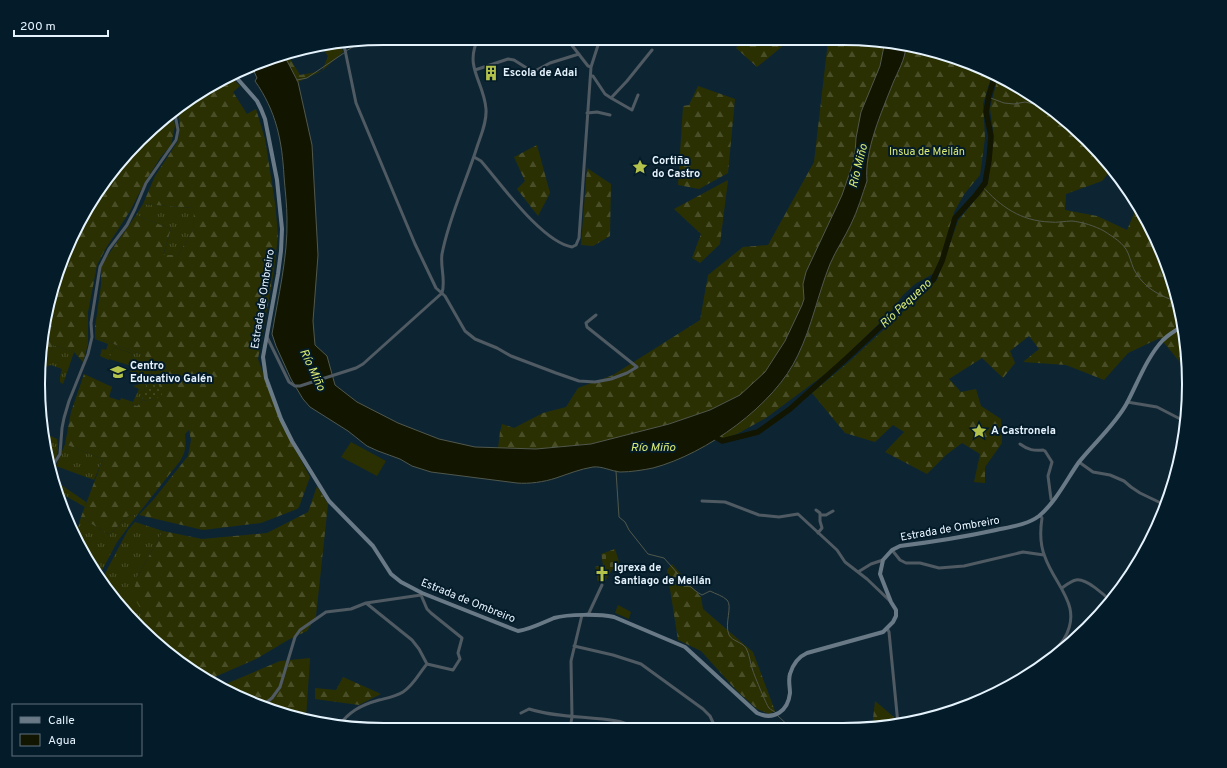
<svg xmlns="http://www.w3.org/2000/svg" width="1227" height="768" viewBox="0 0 1227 768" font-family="Overpass,sans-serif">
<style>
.grass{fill:url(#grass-tufts)}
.forest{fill:url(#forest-firs)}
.cemetery{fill:url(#cemetery-stones)}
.park{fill:url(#park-dots)}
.pitch{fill:#2b3002}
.water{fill:#121500;stroke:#51584c}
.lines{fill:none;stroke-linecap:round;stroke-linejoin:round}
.stream{stroke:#51584c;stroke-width:1}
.river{stroke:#121500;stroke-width:5.5}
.street{stroke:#505a62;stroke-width:3}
.secondary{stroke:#697a86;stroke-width:4}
.labels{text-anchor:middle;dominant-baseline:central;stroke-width:4;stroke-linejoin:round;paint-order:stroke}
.poi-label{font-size:11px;font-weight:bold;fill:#e5f3fd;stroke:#041b29;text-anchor:start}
.park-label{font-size:11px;fill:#dbeb74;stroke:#041b29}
.street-label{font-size:11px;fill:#e5f3fd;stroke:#041b29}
.water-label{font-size:12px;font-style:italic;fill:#d9ea72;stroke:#041b29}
.rim{fill:none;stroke:#e5f3fd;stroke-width:2}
</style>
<defs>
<pattern id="grass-tufts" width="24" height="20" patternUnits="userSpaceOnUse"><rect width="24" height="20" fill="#2b3002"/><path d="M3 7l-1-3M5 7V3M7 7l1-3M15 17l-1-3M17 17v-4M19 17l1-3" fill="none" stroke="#4a4e28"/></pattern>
<pattern id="forest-firs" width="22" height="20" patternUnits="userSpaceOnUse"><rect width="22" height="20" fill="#2b3002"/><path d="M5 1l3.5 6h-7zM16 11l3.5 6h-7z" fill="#4a4e28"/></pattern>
<pattern id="cemetery-stones" width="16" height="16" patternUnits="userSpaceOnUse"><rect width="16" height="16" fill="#2b3002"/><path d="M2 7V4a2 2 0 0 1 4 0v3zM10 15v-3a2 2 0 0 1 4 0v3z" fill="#4a4e28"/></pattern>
<pattern id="park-dots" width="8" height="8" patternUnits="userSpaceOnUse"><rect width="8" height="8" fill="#2b3002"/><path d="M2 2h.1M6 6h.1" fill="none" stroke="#4a4e28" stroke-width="1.8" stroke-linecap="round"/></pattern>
</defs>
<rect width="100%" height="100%" fill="#0d2533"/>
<path class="grass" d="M 143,204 L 194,208 L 193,230 L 178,255 L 163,256 L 171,229 L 136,215 Z
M 95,337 L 143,355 L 155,362 L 144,391 L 142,401 L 137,406 L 120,401 L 121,398 L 133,402 L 139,389 L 133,386 L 140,384 L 142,379 L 129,375 L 132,367 L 128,365 L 133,354 L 114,347 L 109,360 L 100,356 L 102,349 L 106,350 L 108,344 L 95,339 Z
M 53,345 L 74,352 L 63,384 L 60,382 L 60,377 L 62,369 L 51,365 L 45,367 Z
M 46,434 L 57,439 C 59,450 58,456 51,465 Z
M 65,444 L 103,459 L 94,480 L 56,466 Z
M 54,480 L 86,502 L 85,507 L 55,490 Z
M 138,514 L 117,542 L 98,578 L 73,529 L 77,530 L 81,517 L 109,535 L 128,516 Z
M 135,522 L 163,531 L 137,577 L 142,625 L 101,581 L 128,530 Z"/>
<path class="forest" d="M 742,40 L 790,40 L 757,67 L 736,48 Z
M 828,41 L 885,41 L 880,66 L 856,138 L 855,154 L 852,166 L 842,195 L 806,272 L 803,284 L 804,299 L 802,305 L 785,341 L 765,372 L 741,395 L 710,410 L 669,424 L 591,444 L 536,449 L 498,448 L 500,432 L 502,424 L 514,428 L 543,413 L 566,407 L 578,388 L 613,375 L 700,320 L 708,275 L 743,247 L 768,245 L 814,162 Z
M 341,45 L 343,52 L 322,71 L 298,82 L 284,55 L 287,54 L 300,75 L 322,71 L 328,56 L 322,48 Z
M 906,46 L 975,64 L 992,74 L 983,104 L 985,138 L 980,175 L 965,193 L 954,212 L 950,230 L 936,272 L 915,284 L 903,295 L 889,314 L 832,369 L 766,418 L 737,434 L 721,439 L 718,437 C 750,416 781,391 798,356 C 812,327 818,294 830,264 C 836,250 844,237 851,224 C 858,210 862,195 867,181 C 864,150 881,112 893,83 C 898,71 905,60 906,46 Z
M 998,77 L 1053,109 L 1103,156 L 1112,169 L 1102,181 L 1066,194 L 1065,210 L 1097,216 L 1127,230 L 1138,204 L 1143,211 L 1171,273 L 1186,339 L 1187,374 L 1179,361 L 1160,338 L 1128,353 L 1104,380 L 1066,365 L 1023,362 L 1039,349 L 1029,336 L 1010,351 L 1015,363 L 1003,378 L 982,358 L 949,379 L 961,392 L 976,389 L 981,406 L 1001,419 L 1002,443 L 985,467 L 985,483 L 974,482 L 980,454 L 962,443 L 946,455 L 927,474 L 885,452 L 904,432 L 893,425 L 875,442 L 845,433 L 812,393 L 851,360 L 937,280 L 958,221 L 988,184 L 993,130 L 990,108 Z
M 232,78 L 240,86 L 233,92 L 247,114 L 256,109 L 265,139 L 275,203 L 278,235 L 274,271 L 258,359 L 282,425 L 310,477 L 299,507 L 297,509 L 261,523 L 203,530 L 139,515 L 154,499 L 188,456 L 191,440 L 189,430 L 185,434 C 186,444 186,452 180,461 L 138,514 L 128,516 L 109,535 L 81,517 L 103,459 L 65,444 L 71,412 L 84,374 L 112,387 L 109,397 L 137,406 L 142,401 L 155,399 L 159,385 L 151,373 L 154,362 L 143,355 L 95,337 L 95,327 L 101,285 L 101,266 L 106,258 L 136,215 L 171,229 L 163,255 L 178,255 L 193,230 L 194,208 L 143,204 L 155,176 L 178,141 L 180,126 L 177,108 Z
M 698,86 L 735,99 L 728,173 L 699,189 L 678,185 L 683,106 L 689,105 Z
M 172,111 L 175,126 L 171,145 L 160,158 L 145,182 L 130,211 L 106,248 L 97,265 L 88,312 L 88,344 L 83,362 L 74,352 L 53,345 L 38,387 L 56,273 L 109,174 Z
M 537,145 L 550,193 L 538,216 L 517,189 L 525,181 L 514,157 Z
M 587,168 L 611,184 L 610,236 L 593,246 L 581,245 Z
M 728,180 L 720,244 L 700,263 L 692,258 L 701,234 L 674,209 Z
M 317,486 L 328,504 L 316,616 L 307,631 L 288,640 L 256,659 L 210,679 L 174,659 L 142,625 L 140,608 L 133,595 L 137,577 L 163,531 L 202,539 L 267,533 L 308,512 Z
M 672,564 L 701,597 L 703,609 L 753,652 L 775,711 L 769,714 L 757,709 L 736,690 L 701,651 L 678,640 L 667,570 Z
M 310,658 L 306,718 L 252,704 L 221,686 L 280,661 Z
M 343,677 L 381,694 L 359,705 L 315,699 L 315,688 L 336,690 Z
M 875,701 L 895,718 L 895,724 L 872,728 Z"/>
<path class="cemetery" d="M 615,549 L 619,562 L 618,565 L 612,570 L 604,583 L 598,581 L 595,567 L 603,565 L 601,554 Z"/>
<path class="park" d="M 151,373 L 159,385 L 162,395 L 155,399 L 142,401 L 144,391 Z"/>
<path class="pitch" d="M 114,347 L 133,354 L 128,365 L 109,359 Z
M 351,442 L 386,461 L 377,476 L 341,457 Z
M 618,605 L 631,612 L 629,619 L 615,613 Z"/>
<path class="water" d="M 885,41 L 906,46 C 905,60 898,71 893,83 C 882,111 864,151 867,181 C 862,195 858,210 851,224 C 845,237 836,250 830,264 C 818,294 812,326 798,355 C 775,405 706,454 653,468 C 643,470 631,472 620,472 C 611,471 602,466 593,467 C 580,469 568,474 556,478 C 544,482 529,484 517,483 L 431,472 L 412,466 L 400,459 L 378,451 L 367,446 L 348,431 L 310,407 L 303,399 L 291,379 L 276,346 L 272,334 C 278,297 288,257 287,219 C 287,205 285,190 284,176 C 282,140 276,111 255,81 L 257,78 L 252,67 L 273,56 L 284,55 L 298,82 L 312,145 L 318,255 L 313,321 L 315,345 L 327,356 L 335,385 L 357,402 L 398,423 L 439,439 L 475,447 L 536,449 L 591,444 L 669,424 L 710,410 L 740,395 L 765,372 L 785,341 L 802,305 L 804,299 L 803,284 L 806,272 L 842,195 L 852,166 L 855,154 L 856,138 L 861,112 L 880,66 Z"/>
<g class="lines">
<path class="stream" d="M 346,51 L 363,41
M 297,80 L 307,78 L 344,53
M 988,97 L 1004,103 L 1014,104 L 1025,102 L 1038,105 L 1044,104
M 982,186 C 1001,207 1021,221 1050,222 C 1057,223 1065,221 1072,221 C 1082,222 1095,226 1104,231 C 1113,237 1124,243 1128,253 C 1131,260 1132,267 1136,273 C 1146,289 1160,296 1178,302
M 616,471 L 619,517 L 625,522 L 629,530 L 648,554 L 664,558 L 686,583 L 697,592 L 702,595 L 710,591 C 716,594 723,596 727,600 C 733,606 724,624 729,635 C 732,641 742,642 746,648 C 750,655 750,664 753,671 C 755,677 766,704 769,708 C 771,710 774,711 776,713
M 778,716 L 792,729"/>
<path class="river" d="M 711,434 L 722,441 L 758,432 L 790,409 L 848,357 L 909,300 L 933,280 L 942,261 L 955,218 L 976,195 L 985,183 L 989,160 L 991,136 L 986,112 L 989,95 L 995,76"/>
<path class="street" d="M 567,39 L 588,66 L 591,67
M 344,45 L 356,103 L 394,194 L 415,244 L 436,288 L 445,296 L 465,331 L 475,339 L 497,348 L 511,356 L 556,373 L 579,381 L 595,382 L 611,379 L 627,373 L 637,367 L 587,327 L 586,323 L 596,315
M 475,70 L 508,59 L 514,60 L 533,72 L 550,63 L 579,54
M 591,76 L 593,76 L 605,94 L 611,98 L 627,81 L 652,50
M 611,98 L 632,110 L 638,95
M 587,113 L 597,112 L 610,115
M 474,157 L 481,161 C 501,184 542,242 572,247 L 576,245 L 579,238 L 591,67 L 600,39
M 267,337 L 289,382 L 295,386 L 300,386 L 356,368 L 363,364 L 442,293 C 446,280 440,267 442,254 C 449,217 466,182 477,147 C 481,135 487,122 486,109 C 484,82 464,67 478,39
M 1127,402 L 1157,407 L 1186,422
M 1020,444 C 1028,450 1034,451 1043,450 L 1045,451 L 1052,462 L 1048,476 L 1051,499 L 1053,501
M 1079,462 L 1093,472 L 1110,475 L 1124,481 L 1131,487 L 1140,493 L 1165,505
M 52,467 L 60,454 L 62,428 L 64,418 L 69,401 L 88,354 L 92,337 L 91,323 L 100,267 L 109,249 L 127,225 L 135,209 L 146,183 L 176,140 L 178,130 L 174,109
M 702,501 L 725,502 L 759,515 L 779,517 L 798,514 L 837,550 L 845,562 L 867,579 L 890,601
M 816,510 L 820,513 L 820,521 L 822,528 L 818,533
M 820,515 L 826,515 L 833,511
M 892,550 L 900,560 L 906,563 L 920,563 L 939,568 L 964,566 L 1023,552 L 1044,555
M 858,572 L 871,564 L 883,560
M 1062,588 C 1066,585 1071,581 1076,580 C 1086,578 1105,595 1111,602
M 421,595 L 427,609 L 431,613 L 462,638 L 458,653 L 460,659 L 453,670 L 427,664
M 588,615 L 602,585
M 887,628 L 889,632 L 898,724
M 574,646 L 613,655 L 641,664 L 703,709 L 710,716 L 716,729
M 1029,674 C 1041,663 1055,652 1064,639 C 1084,606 1055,586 1045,557 C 1040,545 1040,531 1042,518 L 1040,515
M 262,706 L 272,698 L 280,687 L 295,637 L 300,630 L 326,612 L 351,609 L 366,603 L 421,595 L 422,593
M 521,713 L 529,709 C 558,718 587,716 617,721 C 624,722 631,726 637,728
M 338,727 C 348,712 361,705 379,700 C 387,698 395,697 403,692 C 414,685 419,673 427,664 L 419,649 L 412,640 L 366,603
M 570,728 L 572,717 L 571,661 L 582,615"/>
<path class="secondary" d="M 235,76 L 257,101 L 261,109 L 265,119 L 277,180 L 282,229 L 281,251 L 278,274 L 263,357 L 266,378 L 281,419 L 292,441 L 329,501 L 373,546 L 391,574 L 401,582 L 422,593 L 518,631 C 531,629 542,623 554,618 C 568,614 600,614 614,617 L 685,647 L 757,713 C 774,721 788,711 790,693 C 790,687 788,680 790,674 C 793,664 798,657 807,653 L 883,632 L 893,622 L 896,616 L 896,610 L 891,602 L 880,574 L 883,560 L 892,550 L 900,546 C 932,542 964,537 996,530 C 1010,527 1027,525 1039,516 C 1055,503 1067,479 1079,462 C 1095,442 1115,425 1127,403 C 1138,382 1147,357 1163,340 C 1169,334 1176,330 1183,326"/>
</g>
<defs>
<symbol id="building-bare" viewBox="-9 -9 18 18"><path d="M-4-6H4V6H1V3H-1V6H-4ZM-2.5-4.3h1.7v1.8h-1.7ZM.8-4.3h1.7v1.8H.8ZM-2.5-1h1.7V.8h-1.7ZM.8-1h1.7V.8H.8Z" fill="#b3c24b" stroke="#041b29" stroke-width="2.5" paint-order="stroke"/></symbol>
<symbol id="sight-bare" viewBox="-9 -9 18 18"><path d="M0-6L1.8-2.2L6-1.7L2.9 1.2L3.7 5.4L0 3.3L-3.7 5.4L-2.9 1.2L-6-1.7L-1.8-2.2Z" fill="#b3c24b" stroke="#041b29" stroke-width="2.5" paint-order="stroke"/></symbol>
<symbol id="school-bare" viewBox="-9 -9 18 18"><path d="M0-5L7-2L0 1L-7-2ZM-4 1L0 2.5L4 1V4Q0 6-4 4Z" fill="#b3c24b" stroke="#041b29" stroke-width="2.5" paint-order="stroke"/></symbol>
<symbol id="church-bare" viewBox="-9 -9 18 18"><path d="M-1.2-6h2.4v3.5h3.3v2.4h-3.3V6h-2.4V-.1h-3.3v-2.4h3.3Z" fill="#b3c24b" stroke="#041b29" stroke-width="2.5" paint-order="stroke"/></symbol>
</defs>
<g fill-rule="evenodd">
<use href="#building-bare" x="480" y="62" width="22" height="22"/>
<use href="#sight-bare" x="629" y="156" width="22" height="22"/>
<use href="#school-bare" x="107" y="361" width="22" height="22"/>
<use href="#sight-bare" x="968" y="420" width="22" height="22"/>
<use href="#church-bare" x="591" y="563" width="22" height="22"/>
</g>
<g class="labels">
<g class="poi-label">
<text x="503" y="73">Escola de Adai</text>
<text x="652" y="161">Cortiña<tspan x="652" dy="13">do Castro</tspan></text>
<text x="130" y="366">Centro<tspan x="130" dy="13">Educativo Galén</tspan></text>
<text x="991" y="431">A Castronela</text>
<text x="614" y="568">Igrexa de<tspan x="614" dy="13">Santiago de Meilán</tspan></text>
</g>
<g class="park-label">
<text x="927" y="152">Insua de Meilán</text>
</g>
<g class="street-label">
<text transform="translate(263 299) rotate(-81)">Estrada de Ombreiro</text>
<text transform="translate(950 529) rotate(-10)">Estrada de Ombreiro</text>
<text transform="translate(468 601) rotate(22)">Estrada de Ombreiro</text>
</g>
<g class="water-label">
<text transform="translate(859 166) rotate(-76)">Río Miño</text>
<text transform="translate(906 304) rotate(-43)">Río Pequeno</text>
<text transform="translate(312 370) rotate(65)">Río Miño</text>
<text x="653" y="448">Río Miño</text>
</g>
</g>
<path d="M0 0H1227V768H0ZM384 45H843A339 339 0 0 1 1182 384V384A339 339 0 0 1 843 723H384A339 339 0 0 1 45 384V384A339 339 0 0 1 384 45Z" fill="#041b29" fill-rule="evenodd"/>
<path class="rim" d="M384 45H843A339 339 0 0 1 1182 384V384A339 339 0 0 1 843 723H384A339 339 0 0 1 45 384V384A339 339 0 0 1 384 45Z"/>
<rect x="12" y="704" width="130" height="52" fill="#041b29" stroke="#5e717e"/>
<rect x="20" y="717" width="20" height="6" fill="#697a86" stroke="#5e717e"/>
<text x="48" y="724" font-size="12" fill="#e5f3fd">Calle</text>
<rect x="20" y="734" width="20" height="12" fill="#121500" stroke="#5e717e"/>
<text x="48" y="744" font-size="12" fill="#e5f3fd">Agua</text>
<path d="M14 30v6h94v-6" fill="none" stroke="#e5f3fd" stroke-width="2"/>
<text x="20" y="30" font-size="12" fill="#e5f3fd" stroke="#041b29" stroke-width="3" paint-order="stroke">200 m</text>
</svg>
